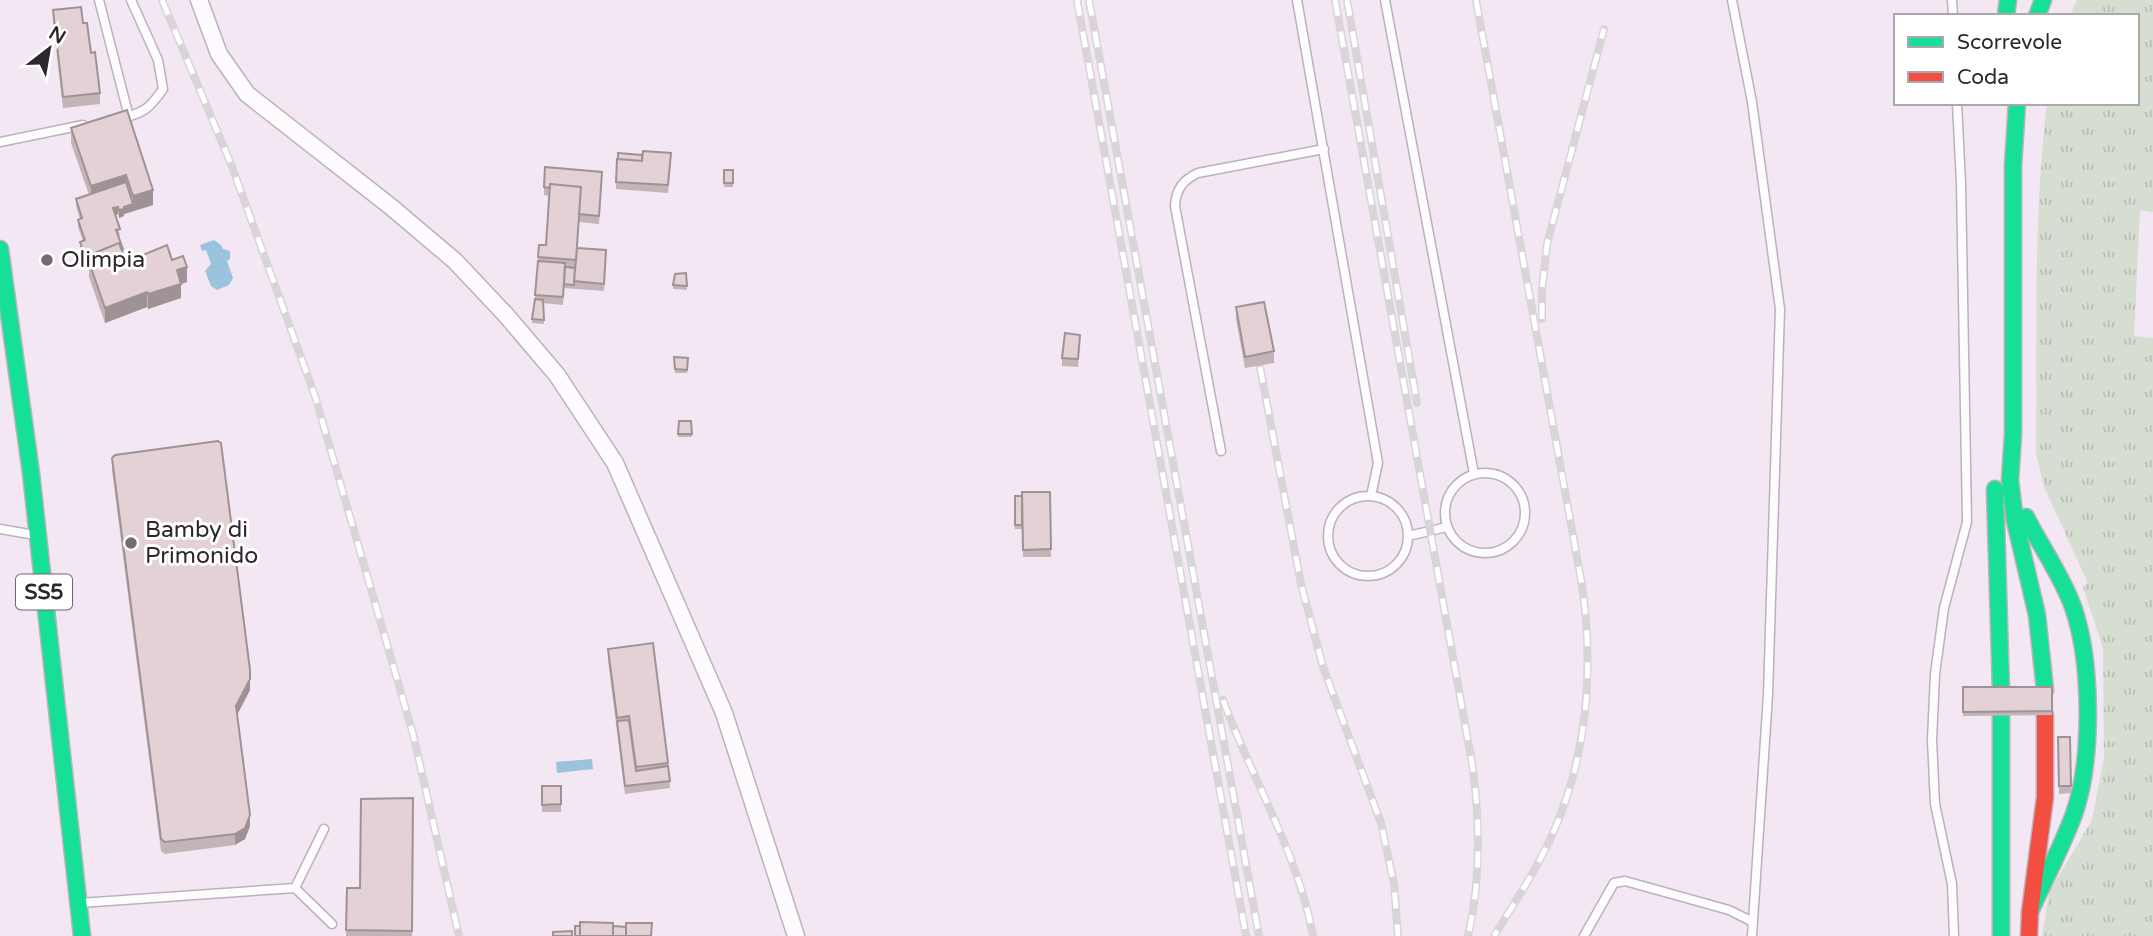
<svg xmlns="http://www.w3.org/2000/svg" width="2153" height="936" viewBox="0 0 2153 936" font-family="'Varela Round',sans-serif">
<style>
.grass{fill:url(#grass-tufts)}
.water{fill:#9bc3de}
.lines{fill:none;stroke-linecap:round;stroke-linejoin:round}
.lane-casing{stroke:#bbb2ba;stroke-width:11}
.street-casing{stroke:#bbb2ba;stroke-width:19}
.fast-casing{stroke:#bbb2ba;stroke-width:19}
.jam-casing{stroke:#bbb2ba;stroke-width:19}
.lane{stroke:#fdfbfd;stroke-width:8}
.street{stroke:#fdfbfd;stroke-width:16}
.fast{stroke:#16e098;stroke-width:16}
.jam{stroke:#f24e42;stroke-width:16}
.rail-casing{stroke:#d8d4d8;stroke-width:8}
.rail{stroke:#fff;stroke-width:5;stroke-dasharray:16;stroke-linecap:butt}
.wall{fill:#c3b4b7}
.shaded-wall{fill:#9f9295}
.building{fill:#e3d1d5;stroke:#9f9295;stroke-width:2}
.poi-dot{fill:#736a73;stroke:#fff;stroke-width:2.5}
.labels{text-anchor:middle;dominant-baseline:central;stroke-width:6;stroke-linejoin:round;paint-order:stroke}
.shield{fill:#fff;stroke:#6d676d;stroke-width:2}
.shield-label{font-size:21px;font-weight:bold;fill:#2e262e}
.poi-label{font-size:23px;fill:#2e262e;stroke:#fff;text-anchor:start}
</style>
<defs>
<pattern id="grass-tufts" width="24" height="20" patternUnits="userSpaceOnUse" patternTransform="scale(1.75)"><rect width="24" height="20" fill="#d6ded2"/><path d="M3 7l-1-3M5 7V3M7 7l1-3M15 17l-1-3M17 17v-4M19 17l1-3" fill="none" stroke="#b8beb5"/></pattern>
</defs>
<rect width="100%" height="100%" fill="#f2e7f2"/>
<path class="grass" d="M 2077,0 L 2153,0 L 2153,212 L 2140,210 L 2134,336 L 2153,338 L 2153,936 L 2042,936 L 2049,892 L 2092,820 L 2104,758 L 2103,648 L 2083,587 L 2088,583 L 2044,487 L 2036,454 C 2037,339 2033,218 2047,103 L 2137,103 L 2137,16 L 2070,16 Z"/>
<path class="water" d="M 214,240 L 221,245 L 223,249 L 230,251 L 230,259 L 227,261 L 233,278 L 229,285 L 217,290 L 211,286 L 205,271 L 211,264 L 206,250 L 202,251 L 200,245 Z
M 592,759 L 593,769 L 557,773 L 556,762 Z"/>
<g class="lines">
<defs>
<path id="lane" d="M 99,0 L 129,117
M 1297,0 L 1378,463 L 1371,496
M 1385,0 L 1474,474
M 1732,0 L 1752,102 L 1780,309 L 1768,695 L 1752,936
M 1952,0 L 1953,16
M 120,118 C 143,114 150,108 163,89 L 158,60 L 131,0
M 0,142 L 83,125
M 1221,451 L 1175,206 C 1176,189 1183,180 1198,173 L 1324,149
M1445 513a40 40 0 1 1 80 0a40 40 0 1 1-80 0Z
M1328 536a40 40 0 1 1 80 0a40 40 0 1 1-80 0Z
M 0,529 L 35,535
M 1408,536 L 1447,527
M 295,888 L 332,924
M 80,903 L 295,888 L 324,829
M 1584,936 L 1614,883 L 1625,881 L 1729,910 L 1753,922
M 1954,936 L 1952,884 L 1935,804 L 1932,740 L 1935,674 L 1944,608 L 1967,522 L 1961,183 L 1957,103"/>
<path id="street" d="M 199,0 L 219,54 L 247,94 L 390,206 L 455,261 L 505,314 L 557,375 L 615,463 L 724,713 L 796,936"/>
<path id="fast" d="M 2006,16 L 2008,0
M 2037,16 L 2043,0
M 2017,103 L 2013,166 L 2013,435 L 2010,480 L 2015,521 L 2037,615 L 2045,690
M 0,249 L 31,473 L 82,936
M 1995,489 L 2001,691
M 2026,517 C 2041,547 2062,576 2073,607 C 2092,661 2093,760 2074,814 C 2062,847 2044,880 2030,912
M 2001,715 L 2001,936"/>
<path id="jam" d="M 2029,936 L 2030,912 L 2045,797 L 2045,715"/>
</defs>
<use href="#lane" class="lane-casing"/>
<use href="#street" class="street-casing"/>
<use href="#fast" class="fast-casing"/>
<use href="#jam" class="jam-casing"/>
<use href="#lane" class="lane"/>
<use href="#street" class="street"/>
<use href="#fast" class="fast"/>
<use href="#jam" class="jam"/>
<defs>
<path id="rail" d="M 162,0 L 231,164 L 315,396 L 413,734 L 459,936
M 1077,0 L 1246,936
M 1089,0 L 1259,936
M 1335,0 L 1473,769 C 1480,825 1481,880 1468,936
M 1347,0 L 1417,403
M 1476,0 L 1582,585 C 1594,670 1588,753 1553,833 C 1537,869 1515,902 1494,936
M 1542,319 L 1542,290 L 1547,244 L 1604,29
M 1260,367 L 1301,584 L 1323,667 L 1381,823 L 1394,884 L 1398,936
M 1223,700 C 1252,779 1298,853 1313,936"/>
</defs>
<use href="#rail" class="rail-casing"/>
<use href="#rail" class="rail"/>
</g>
<path class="wall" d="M 53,10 L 83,23 L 91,53 L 100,93 L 100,104 L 63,108 L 53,22 Z
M 127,110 L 153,205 L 124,214 L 124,216 L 119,218 L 118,214 L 115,215 L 120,236 L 119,237 L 126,262 L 172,260 L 187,282 L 181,284 L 181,298 L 148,309 L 147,307 L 105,323 L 89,277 L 89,268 L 87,269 L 80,250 L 80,242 L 83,241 L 78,227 L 78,220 L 80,219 L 76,206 L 76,199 L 89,195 L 71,143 L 71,128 Z
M 671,160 L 668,193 L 616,189 L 616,182 Z
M 724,170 L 733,170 L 733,187 L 724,187 Z
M 602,179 L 599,224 L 579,222 L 579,221 L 577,248 L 606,258 L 604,291 L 564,288 L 563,305 L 543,303 L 544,324 L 532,323 L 535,299 L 539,245 L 546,245 L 549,196 L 544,195 L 544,187 Z
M 686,273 L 687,290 L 673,289 L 673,285 Z
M 1236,307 L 1274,351 L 1274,363 L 1245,368 L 1236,319 Z
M 1080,343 L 1078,367 L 1062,366 L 1062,358 Z
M 674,357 L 688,358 L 687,373 L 675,373 Z
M 679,421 L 691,421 L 692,437 L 678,437 Z
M 112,458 L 250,690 L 237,715 L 250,826 L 245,839 L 235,845 L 165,854 L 161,851 L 112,470 Z
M 1050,492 L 1051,557 L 1023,557 L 1022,525 L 1022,529 L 1015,529 L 1015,496 L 1022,496 Z
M 608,649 L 668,763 L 670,788 L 625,794 L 608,660 Z
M 1963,687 L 2052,687 L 2052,715 L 1963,716 Z
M 2058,737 L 2070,737 L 2071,793 L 2059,794 Z
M 542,786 L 561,786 L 561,812 L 542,812 Z
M 413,798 L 412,936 L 346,936 L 346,930 Z"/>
<path class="shaded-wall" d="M 126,175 L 126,190 L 91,201 L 91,186 Z
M 153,190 L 153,205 L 124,214 L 124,216 L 119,218 L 119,210 L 124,207 L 133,204 L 133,196 Z
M 118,207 L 118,214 L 113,216 L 113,208 Z
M 92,260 L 92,267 L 89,262 L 89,268 L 87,269 L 87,261 Z
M 187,267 L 187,282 L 181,284 L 181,298 L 148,309 L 148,294 L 177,270 Z
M 147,292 L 147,307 L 105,323 L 105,308 Z
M 250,679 L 250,690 L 236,717 L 236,706 Z
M 250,815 L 250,826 L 245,839 L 235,845 L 235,834 Z"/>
<path class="building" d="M 81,7 L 83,23 L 87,23 L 91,53 L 95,52 L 100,93 L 63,97 L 53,10 Z
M 127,110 L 153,190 L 133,196 L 126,175 L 91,186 L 71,128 Z
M 643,151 L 671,153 L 668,185 L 616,182 L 617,159 L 642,161 Z
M 618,153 L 642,155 L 642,161 L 618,159 Z
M 545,167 L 602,172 L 599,216 L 579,214 L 581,187 L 550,184 L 550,188 L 544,187 Z
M 724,170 L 733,170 L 733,183 L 724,183 Z
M 126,182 L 133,204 L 124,207 L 124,209 L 119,210 L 118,207 L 113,208 L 120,229 L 116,230 L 123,249 L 122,250 L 119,243 L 92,254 L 92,260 L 87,261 L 80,242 L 85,240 L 78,220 L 82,218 L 76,199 Z
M 550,184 L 581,187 L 576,260 L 538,257 L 539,245 L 546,245 Z
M 119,243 L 126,262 L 167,245 L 172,260 L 183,256 L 187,267 L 177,270 L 181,284 L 148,294 L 147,292 L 105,308 L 89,262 L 95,261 L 92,254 Z
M 577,248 L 606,250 L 604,284 L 574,281 Z
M 538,261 L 565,263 L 563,297 L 535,295 Z
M 565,267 L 575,268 L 574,285 L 564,284 Z
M 686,273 L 687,286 L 673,285 L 675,274 Z
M 535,299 L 543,300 L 544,320 L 532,319 Z
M 1264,302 L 1274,351 L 1245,357 L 1236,307 Z
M 1065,333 L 1080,335 L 1078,359 L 1062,358 Z
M 674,357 L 688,358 L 687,370 L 675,369 Z
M 679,421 L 691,421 L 692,434 L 678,434 Z
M 218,441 L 221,443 L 250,670 L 250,679 L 236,706 L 250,815 L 245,828 L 235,834 L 165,842 L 161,839 L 112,458 L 115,455 Z
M 1022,492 L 1050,492 L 1051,549 L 1023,550 Z
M 1015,496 L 1022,496 L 1022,525 L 1015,525 Z
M 653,643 L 668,763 L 636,767 L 629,716 L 617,718 L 608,649 Z
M 1963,687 L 2052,687 L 2052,711 L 1963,712 Z
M 629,720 L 636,771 L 668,766 L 670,781 L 625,786 L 617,721 Z
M 2058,737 L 2070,737 L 2071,786 L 2059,786 Z
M 542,786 L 561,786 L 561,804 L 542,805 Z
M 413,798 L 412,931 L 346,930 L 347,888 L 360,888 L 361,799 Z
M 580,922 L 613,923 L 613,936 L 580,936 Z
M 626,923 L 652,923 L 651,936 L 626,936 Z
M 575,926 L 580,926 L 580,936 L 575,936 Z
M 613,926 L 626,927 L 626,936 L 613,936 Z
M 572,931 L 572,936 L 553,936 L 553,932 Z"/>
<g class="poi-dot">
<circle cx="47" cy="260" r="7"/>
<circle cx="131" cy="543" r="7"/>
</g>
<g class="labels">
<rect class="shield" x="16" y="574.5" width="56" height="35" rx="5"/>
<g class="shield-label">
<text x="44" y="592">SS5</text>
</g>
<g class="poi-label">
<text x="61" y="260">Olimpia</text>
<text x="145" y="530">Bamby di<tspan x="145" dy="26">Primonido</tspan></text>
</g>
</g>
<rect x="1894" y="14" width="245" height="91" fill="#ffffff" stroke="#aba8ab" stroke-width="2"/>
<rect x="1908" y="37" width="35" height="10" fill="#16e098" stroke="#aba8ab" stroke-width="2"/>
<text x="1957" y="49" font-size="21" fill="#2e262e">Scorrevole</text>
<rect x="1908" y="72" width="35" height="10" fill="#f24e42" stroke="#aba8ab" stroke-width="2"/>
<text x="1957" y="84" font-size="21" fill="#2e262e">Coda</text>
<g transform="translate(49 49) rotate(31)" stroke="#ffffff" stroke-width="5" paint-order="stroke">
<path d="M0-5L12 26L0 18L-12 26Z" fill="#2e262e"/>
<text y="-10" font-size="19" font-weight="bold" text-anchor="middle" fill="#2e262e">N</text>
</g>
</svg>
